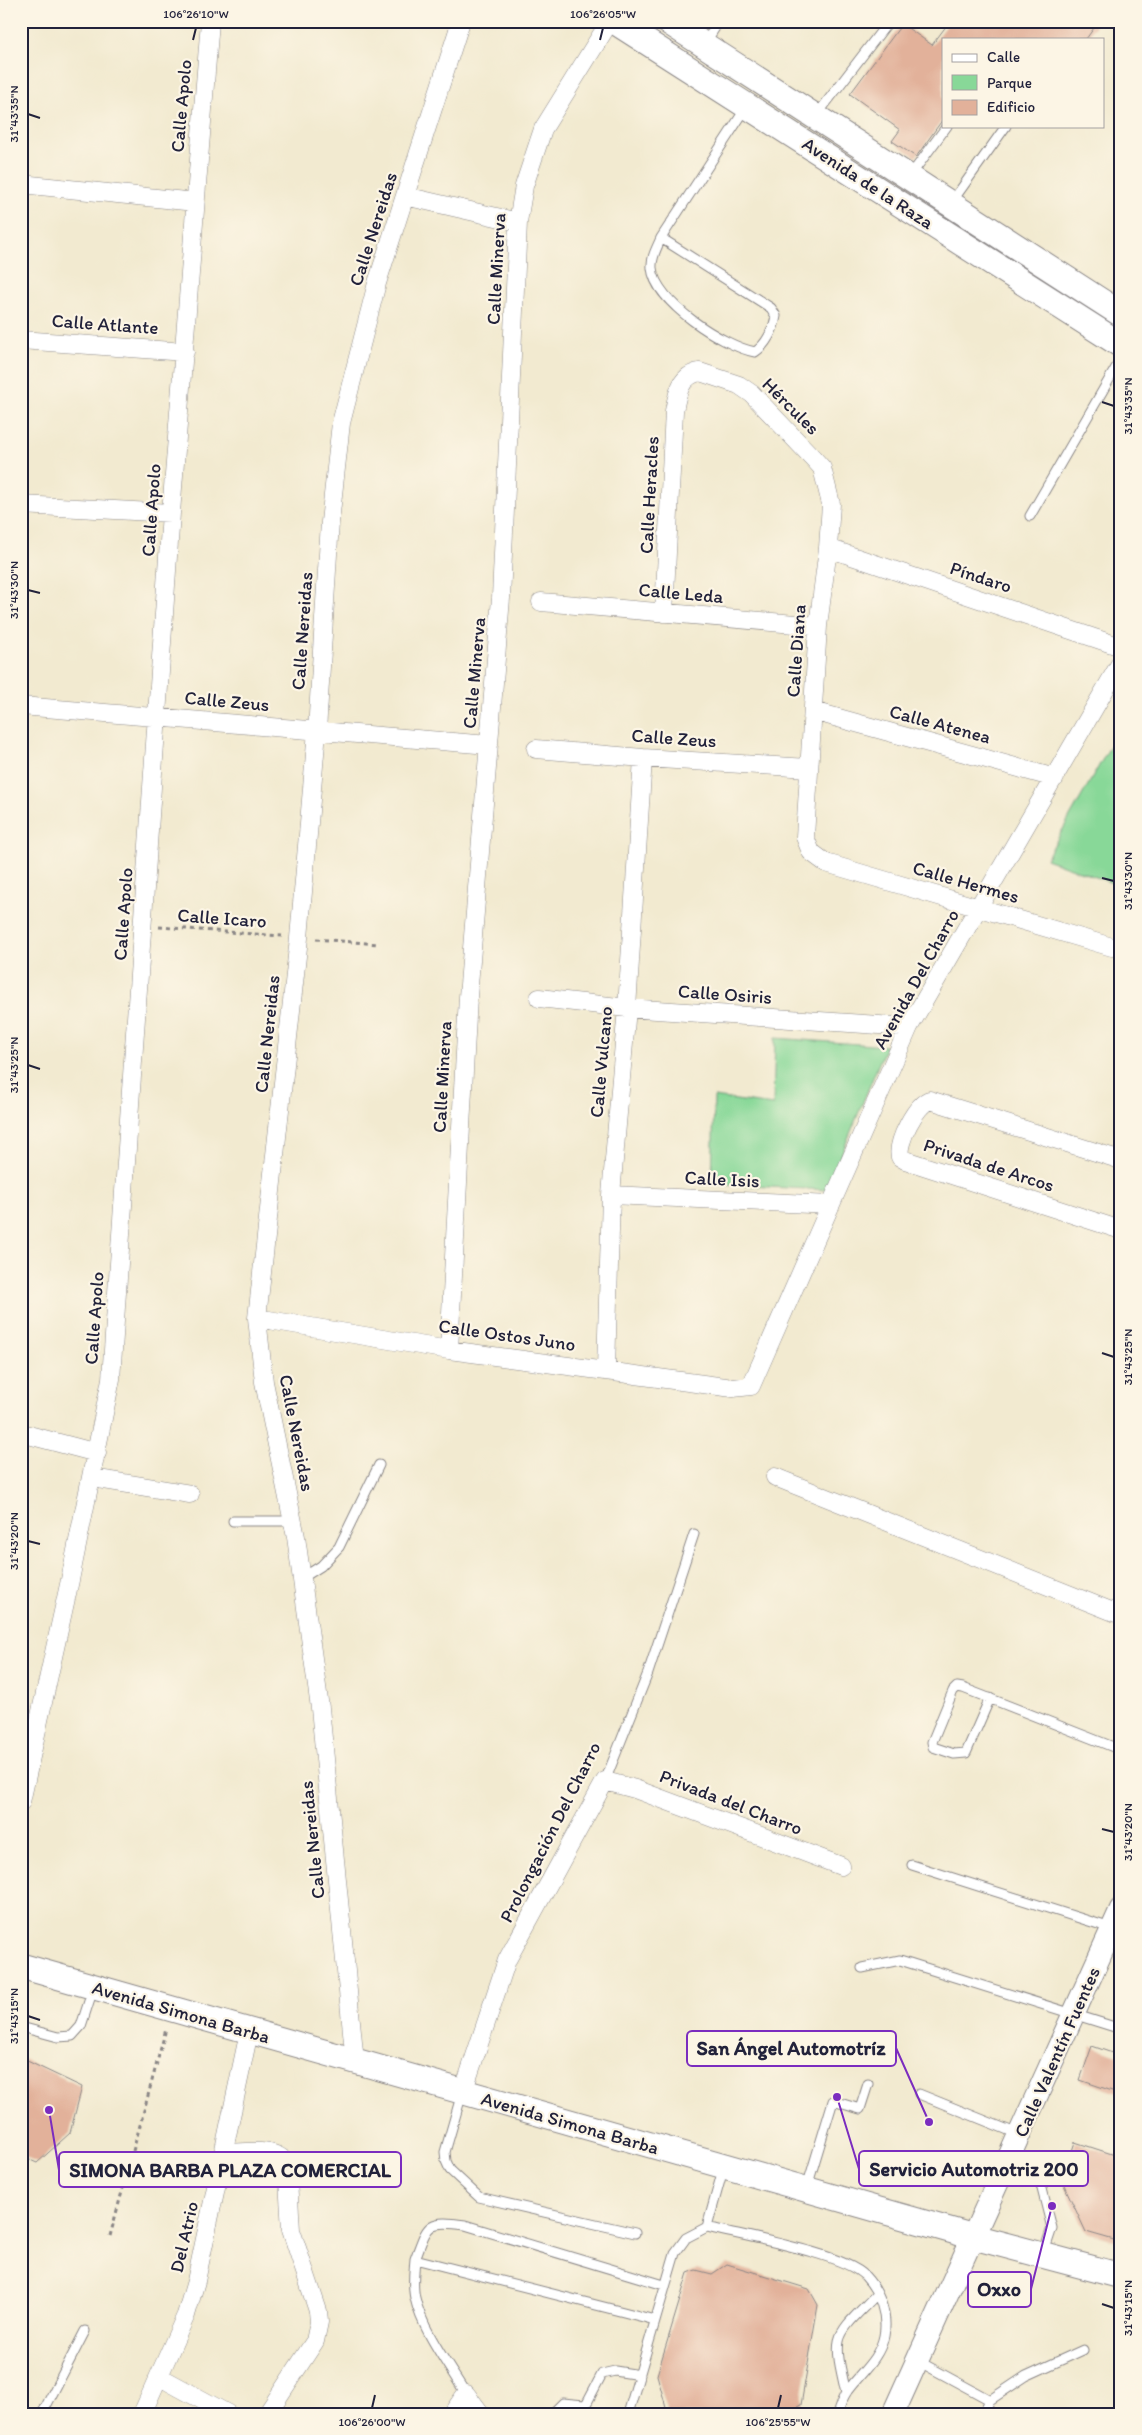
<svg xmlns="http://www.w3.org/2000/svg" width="1142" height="2435" viewBox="0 0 1142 2435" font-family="Itim,sans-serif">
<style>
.green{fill:#88d898;stroke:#557d6a}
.building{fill:#e2b19a}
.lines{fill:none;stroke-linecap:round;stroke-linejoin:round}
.service-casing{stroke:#8a8686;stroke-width:11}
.minor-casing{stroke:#8a8686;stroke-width:19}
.tertiary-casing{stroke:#8a8686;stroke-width:24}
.secondary-casing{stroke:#8a8686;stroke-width:27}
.path{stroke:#8a8686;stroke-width:3;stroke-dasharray:4 4;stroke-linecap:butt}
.service{stroke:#fff;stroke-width:9}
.minor{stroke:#fff;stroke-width:18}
.tertiary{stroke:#fff;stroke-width:22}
.secondary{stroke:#fff;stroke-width:25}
.ticks{fill:none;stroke:#22223b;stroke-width:2}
.labels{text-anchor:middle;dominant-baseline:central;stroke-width:4.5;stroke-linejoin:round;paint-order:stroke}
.street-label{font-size:19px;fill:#22223b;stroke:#fcf5e5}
.leader{fill:none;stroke:#7b2cbf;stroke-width:2}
.callout-dot{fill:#7b2cbf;stroke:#fcf5e5;stroke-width:2}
.callout{fill:#fcf5e5;stroke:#7b2cbf;stroke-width:2}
.callout-label{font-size:20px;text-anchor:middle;font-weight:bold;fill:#22223b}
.neatline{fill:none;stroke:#22223b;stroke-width:2}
.ticks-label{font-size:12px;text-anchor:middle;fill:#22223b}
</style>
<rect width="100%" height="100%" fill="#fcf5e5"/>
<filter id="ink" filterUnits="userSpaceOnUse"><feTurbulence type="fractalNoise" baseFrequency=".02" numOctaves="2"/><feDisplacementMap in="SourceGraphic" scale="10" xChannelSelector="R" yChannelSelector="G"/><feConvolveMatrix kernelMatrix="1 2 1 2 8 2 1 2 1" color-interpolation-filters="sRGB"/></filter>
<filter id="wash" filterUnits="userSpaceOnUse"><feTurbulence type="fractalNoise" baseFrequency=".0096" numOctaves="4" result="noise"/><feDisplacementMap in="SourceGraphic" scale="20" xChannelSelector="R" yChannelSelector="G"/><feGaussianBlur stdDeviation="1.12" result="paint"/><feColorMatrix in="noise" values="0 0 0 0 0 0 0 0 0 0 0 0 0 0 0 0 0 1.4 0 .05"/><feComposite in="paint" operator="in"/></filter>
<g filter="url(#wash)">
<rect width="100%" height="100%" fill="#f2ead0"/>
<path class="green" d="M 1121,727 L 1121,886 L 1046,859 Z
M 775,1038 L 886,1046 L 827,1190 L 712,1184 L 714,1097 L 773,1105 Z"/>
<g id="blocks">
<path class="building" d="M 950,21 L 1099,21 L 1086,39 L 943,39 L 943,119 L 916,157 L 892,141 L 900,130 L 850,94 L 902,24 L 932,45 Z
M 1092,2046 L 1121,2056 L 1121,2094 L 1080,2080 Z
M 21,2058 L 82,2087 L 70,2133 L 37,2163 L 21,2156 Z
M 1075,2142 L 1121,2157 L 1121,2242 L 1086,2232 L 1058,2172 L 1063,2153 L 1070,2157 Z
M 727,2264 L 809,2289 L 818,2305 L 801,2405 L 783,2414 L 668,2414 L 657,2375 L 688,2273 L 696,2270 L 712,2274 Z"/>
</g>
</g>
<g filter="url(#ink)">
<use href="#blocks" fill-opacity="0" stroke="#8a8686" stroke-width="1"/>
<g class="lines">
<defs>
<path id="service" d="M 704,45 L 719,21
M 816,116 L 889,21
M 910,176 L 947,126
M 951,203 L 1006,126
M 661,238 L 771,308 L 776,316 C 774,329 766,345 755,352 C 723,346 655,302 652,268 C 651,257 657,248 661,238 L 746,108
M 1030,516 L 1121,359
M 233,1521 L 293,1521
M 302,1578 L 321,1566 L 339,1547 L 379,1465
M 990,1698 L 966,1753 L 954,1754 L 933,1747 L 932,1742 L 953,1691 L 957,1687 L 963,1688 L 1121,1750
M 605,1781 L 648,1673 L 694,1534
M 912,1865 L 1111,1928
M 862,1968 L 900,1960 L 1121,2029
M 21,2027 L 58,2037 L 72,2036 L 81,2026 L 93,1989
M 462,2093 L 445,2152 L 446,2161 L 450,2170 L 479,2197 L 635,2233
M 919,2094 L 1018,2134
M 1011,2154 L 1039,2177 L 1052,2228 L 1043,2255
M 807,2187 L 833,2101 L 860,2109 L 868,2084
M 707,2227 C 742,2236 843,2253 865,2276 C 880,2292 888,2316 884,2336 C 879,2360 859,2374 846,2393 C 842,2399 840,2407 837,2414
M 415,2259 C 414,2272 412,2285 415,2298 C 422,2330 449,2366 466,2394
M 655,2320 L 415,2259 C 428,2225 426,2219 465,2225 L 664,2285
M 918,2361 L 990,2400 L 983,2414
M 846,2393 C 832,2332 834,2338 877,2294
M 990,2400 L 1026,2376 L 1083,2350
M 42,2414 L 85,2331
M 552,2414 L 563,2403 L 584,2405
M 581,2414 L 602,2374 L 615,2371 L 640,2375
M 628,2414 L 675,2253 L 686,2238 L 707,2227 L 724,2166"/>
<path id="minor" d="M 21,184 L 195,202
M 405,196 L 518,222
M 21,340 L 185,352
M 21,505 L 171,513
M 828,548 L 1121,647
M 541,602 L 818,626
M 664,613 L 674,411 C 677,395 680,375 700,372 L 739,385 L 752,394 L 813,458 L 822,468 L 831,504 L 828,548 L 818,626 L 805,837 L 811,852 L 826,863 L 1112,947
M 21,706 L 489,745
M 813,711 L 1055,778
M 536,749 L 643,758 L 809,768
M 539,998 L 627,1008 L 909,1027
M 1121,1160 L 930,1100 C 916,1104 896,1143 900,1157 L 905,1160 L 1121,1230
M 611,1195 L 831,1205
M 257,1318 L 449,1350 L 733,1388 L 751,1386 L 909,1027 L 1121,662
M 449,1350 L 468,997 L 501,598 L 518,222 L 524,186 L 543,129 L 610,21
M 606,1370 L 611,1195 L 627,1008 L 643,758
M 21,1433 L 97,1453
M 775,1477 L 1121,1615
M 92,1478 L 190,1494
M 21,1802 L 70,1580 L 111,1379 L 171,513 L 210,21
M 355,2062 L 320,1708 L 296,1537 L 264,1382 L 257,1318 L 299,938 L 317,731 L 330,522 L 341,423 L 377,283 L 461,21
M 463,2092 L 507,1960 L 605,1781 L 635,1789 L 841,1866
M 225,2153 C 243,2153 276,2146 287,2164 L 291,2230 L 318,2311 L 319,2322 L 315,2341 L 267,2414
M 160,2377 L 228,2414
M 142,2414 L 186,2315 L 196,2281 L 249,2032
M 452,2414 L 466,2394 L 481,2414"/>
<path id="tertiary" d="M 893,2414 L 1121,1909"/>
<path id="secondary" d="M 614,21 L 1121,345
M 667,21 L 1121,314
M 21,1966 L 974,2237 L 1121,2276"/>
</defs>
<use href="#service" class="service-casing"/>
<use href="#minor" class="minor-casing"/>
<use href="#tertiary" class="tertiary-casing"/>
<use href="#secondary" class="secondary-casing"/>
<path class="path" d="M 159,927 L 282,936
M 316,939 L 378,944
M 110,2236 L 166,2029"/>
<use href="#service" class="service"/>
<use href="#minor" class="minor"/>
<use href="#tertiary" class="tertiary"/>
<use href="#secondary" class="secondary"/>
</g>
</g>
<path class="ticks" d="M 193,40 L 196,28M 600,40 L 603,28M 28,114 L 40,118M 1102,402 L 1114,406M 28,590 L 40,593M 1102,878 L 1114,881M 28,1065 L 40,1069M 1102,1353 L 1114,1357M 28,1541 L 40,1544M 1102,1829 L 1114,1832M 28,2016 L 40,2020M 1102,2304 L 1114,2308M 372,2408 L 375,2395M 778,2408 L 781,2395"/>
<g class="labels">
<g class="street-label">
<text transform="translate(181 106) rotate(-85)">Calle Apolo</text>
<text transform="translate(868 183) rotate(33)">Avenida de la Raza</text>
<text transform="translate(373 229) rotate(-72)">Calle Nereidas</text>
<text transform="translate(496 269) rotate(-87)">Calle Minerva</text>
<text transform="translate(105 324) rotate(4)">Calle Atlante</text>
<text transform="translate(791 406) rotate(45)">Hércules</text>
<text transform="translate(649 495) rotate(-87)">Calle Heracles</text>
<text transform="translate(151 510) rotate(-86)">Calle Apolo</text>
<text transform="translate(981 577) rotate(18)">Píndaro</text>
<text transform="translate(681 593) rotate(5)">Calle Leda</text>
<text transform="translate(302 631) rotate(-86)">Calle Nereidas</text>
<text transform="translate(796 651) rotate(-86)">Calle Diana</text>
<text transform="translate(474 673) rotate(-85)">Calle Minerva</text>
<text transform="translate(227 701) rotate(5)">Calle Zeus</text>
<text transform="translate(940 724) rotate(15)">Calle Atenea</text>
<text transform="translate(674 738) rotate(4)">Calle Zeus</text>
<text transform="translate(966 882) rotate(16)">Calle Hermes</text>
<text transform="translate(123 914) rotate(-86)">Calle Apolo</text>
<text transform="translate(222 918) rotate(4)">Calle Icaro</text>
<text transform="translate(916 979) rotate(-61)">Avenida Del Charro</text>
<text transform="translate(725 994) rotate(4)">Calle Osiris</text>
<text transform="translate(267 1034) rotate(-84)">Calle Nereidas</text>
<text transform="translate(601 1062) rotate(-85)">Calle Vulcano</text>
<text transform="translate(442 1077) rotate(-87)">Calle Minerva</text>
<text transform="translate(989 1165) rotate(18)">Privada de Arcos</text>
<text transform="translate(722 1179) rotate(3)">Calle Isis</text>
<text transform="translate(94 1318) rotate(-86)">Calle Apolo</text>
<text transform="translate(507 1335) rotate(8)">Calle Ostos Juno</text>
<text transform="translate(297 1433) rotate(79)">Calle Nereidas</text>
<text transform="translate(731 1802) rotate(21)">Privada del Charro</text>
<text transform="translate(550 1832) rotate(-63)">Prolongación Del Charro</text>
<text transform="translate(312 1840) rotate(-96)">Calle Nereidas</text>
<text transform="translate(181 2012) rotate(16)">Avenida Simona Barba</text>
<text transform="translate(1057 2052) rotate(-66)">Calle Valentín Fuentes</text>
<text transform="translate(570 2123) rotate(16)">Avenida Simona Barba</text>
<text transform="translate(184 2237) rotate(-77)">Del Atrio</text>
</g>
</g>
<path class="leader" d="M929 2122L896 2048M837 2097L859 2169M49 2110L59 2170M1052 2206L1031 2289"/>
<g class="callout-dot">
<circle cx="929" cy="2122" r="5"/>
<circle cx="837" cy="2097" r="5"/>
<circle cx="49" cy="2110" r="5"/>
<circle cx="1052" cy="2206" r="5"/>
</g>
<g class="callout">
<rect x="687" y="2031" width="209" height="35" rx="5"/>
<rect x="859" y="2151" width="229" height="35" rx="5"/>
<rect x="59" y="2152" width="342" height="35" rx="5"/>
<rect x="968" y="2272" width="63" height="35" rx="5"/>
</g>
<g class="callout-label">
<text x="791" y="2055">San Ángel Automotríz</text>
<text x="974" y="2176">Servicio Automotriz 200</text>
<text x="230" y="2177">SIMONA BARBA PLAZA COMERCIAL</text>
<text x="999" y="2296">Oxxo</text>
</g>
<rect width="1142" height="2435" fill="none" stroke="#fcf5e5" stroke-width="55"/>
<rect x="942" y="38" width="162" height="90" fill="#fcf5e5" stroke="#a5a1a1"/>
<rect x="952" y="54" width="25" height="8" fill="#ffffff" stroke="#a5a1a1"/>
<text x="987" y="62" font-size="15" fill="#22223b">Calle</text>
<rect x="952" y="75" width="25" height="15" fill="#88d898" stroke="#a5a1a1"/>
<text x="987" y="88" font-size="15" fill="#22223b">Parque</text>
<rect x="952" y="100" width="25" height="15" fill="#e2b19a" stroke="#a5a1a1"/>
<text x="987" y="112" font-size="15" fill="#22223b">Edificio</text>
<rect x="28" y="28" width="1086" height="2380" class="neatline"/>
<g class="ticks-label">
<text x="196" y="18">106°26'10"W</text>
<text x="603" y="18">106°26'05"W</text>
<text transform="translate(14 114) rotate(-90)" y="4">31°43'35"N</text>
<text transform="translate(1128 406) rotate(-90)" y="4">31°43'35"N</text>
<text transform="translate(14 590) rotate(-90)" y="4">31°43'30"N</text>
<text transform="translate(1128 881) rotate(-90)" y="4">31°43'30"N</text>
<text transform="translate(14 1065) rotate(-90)" y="4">31°43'25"N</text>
<text transform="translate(1128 1357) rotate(-90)" y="4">31°43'25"N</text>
<text transform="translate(14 1541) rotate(-90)" y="4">31°43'20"N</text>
<text transform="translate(1128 1832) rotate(-90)" y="4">31°43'20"N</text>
<text transform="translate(14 2016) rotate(-90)" y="4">31°43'15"N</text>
<text transform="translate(1128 2308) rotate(-90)" y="4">31°43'15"N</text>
<text x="372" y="2426">106°26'00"W</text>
<text x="778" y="2426">106°25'55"W</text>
</g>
</svg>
